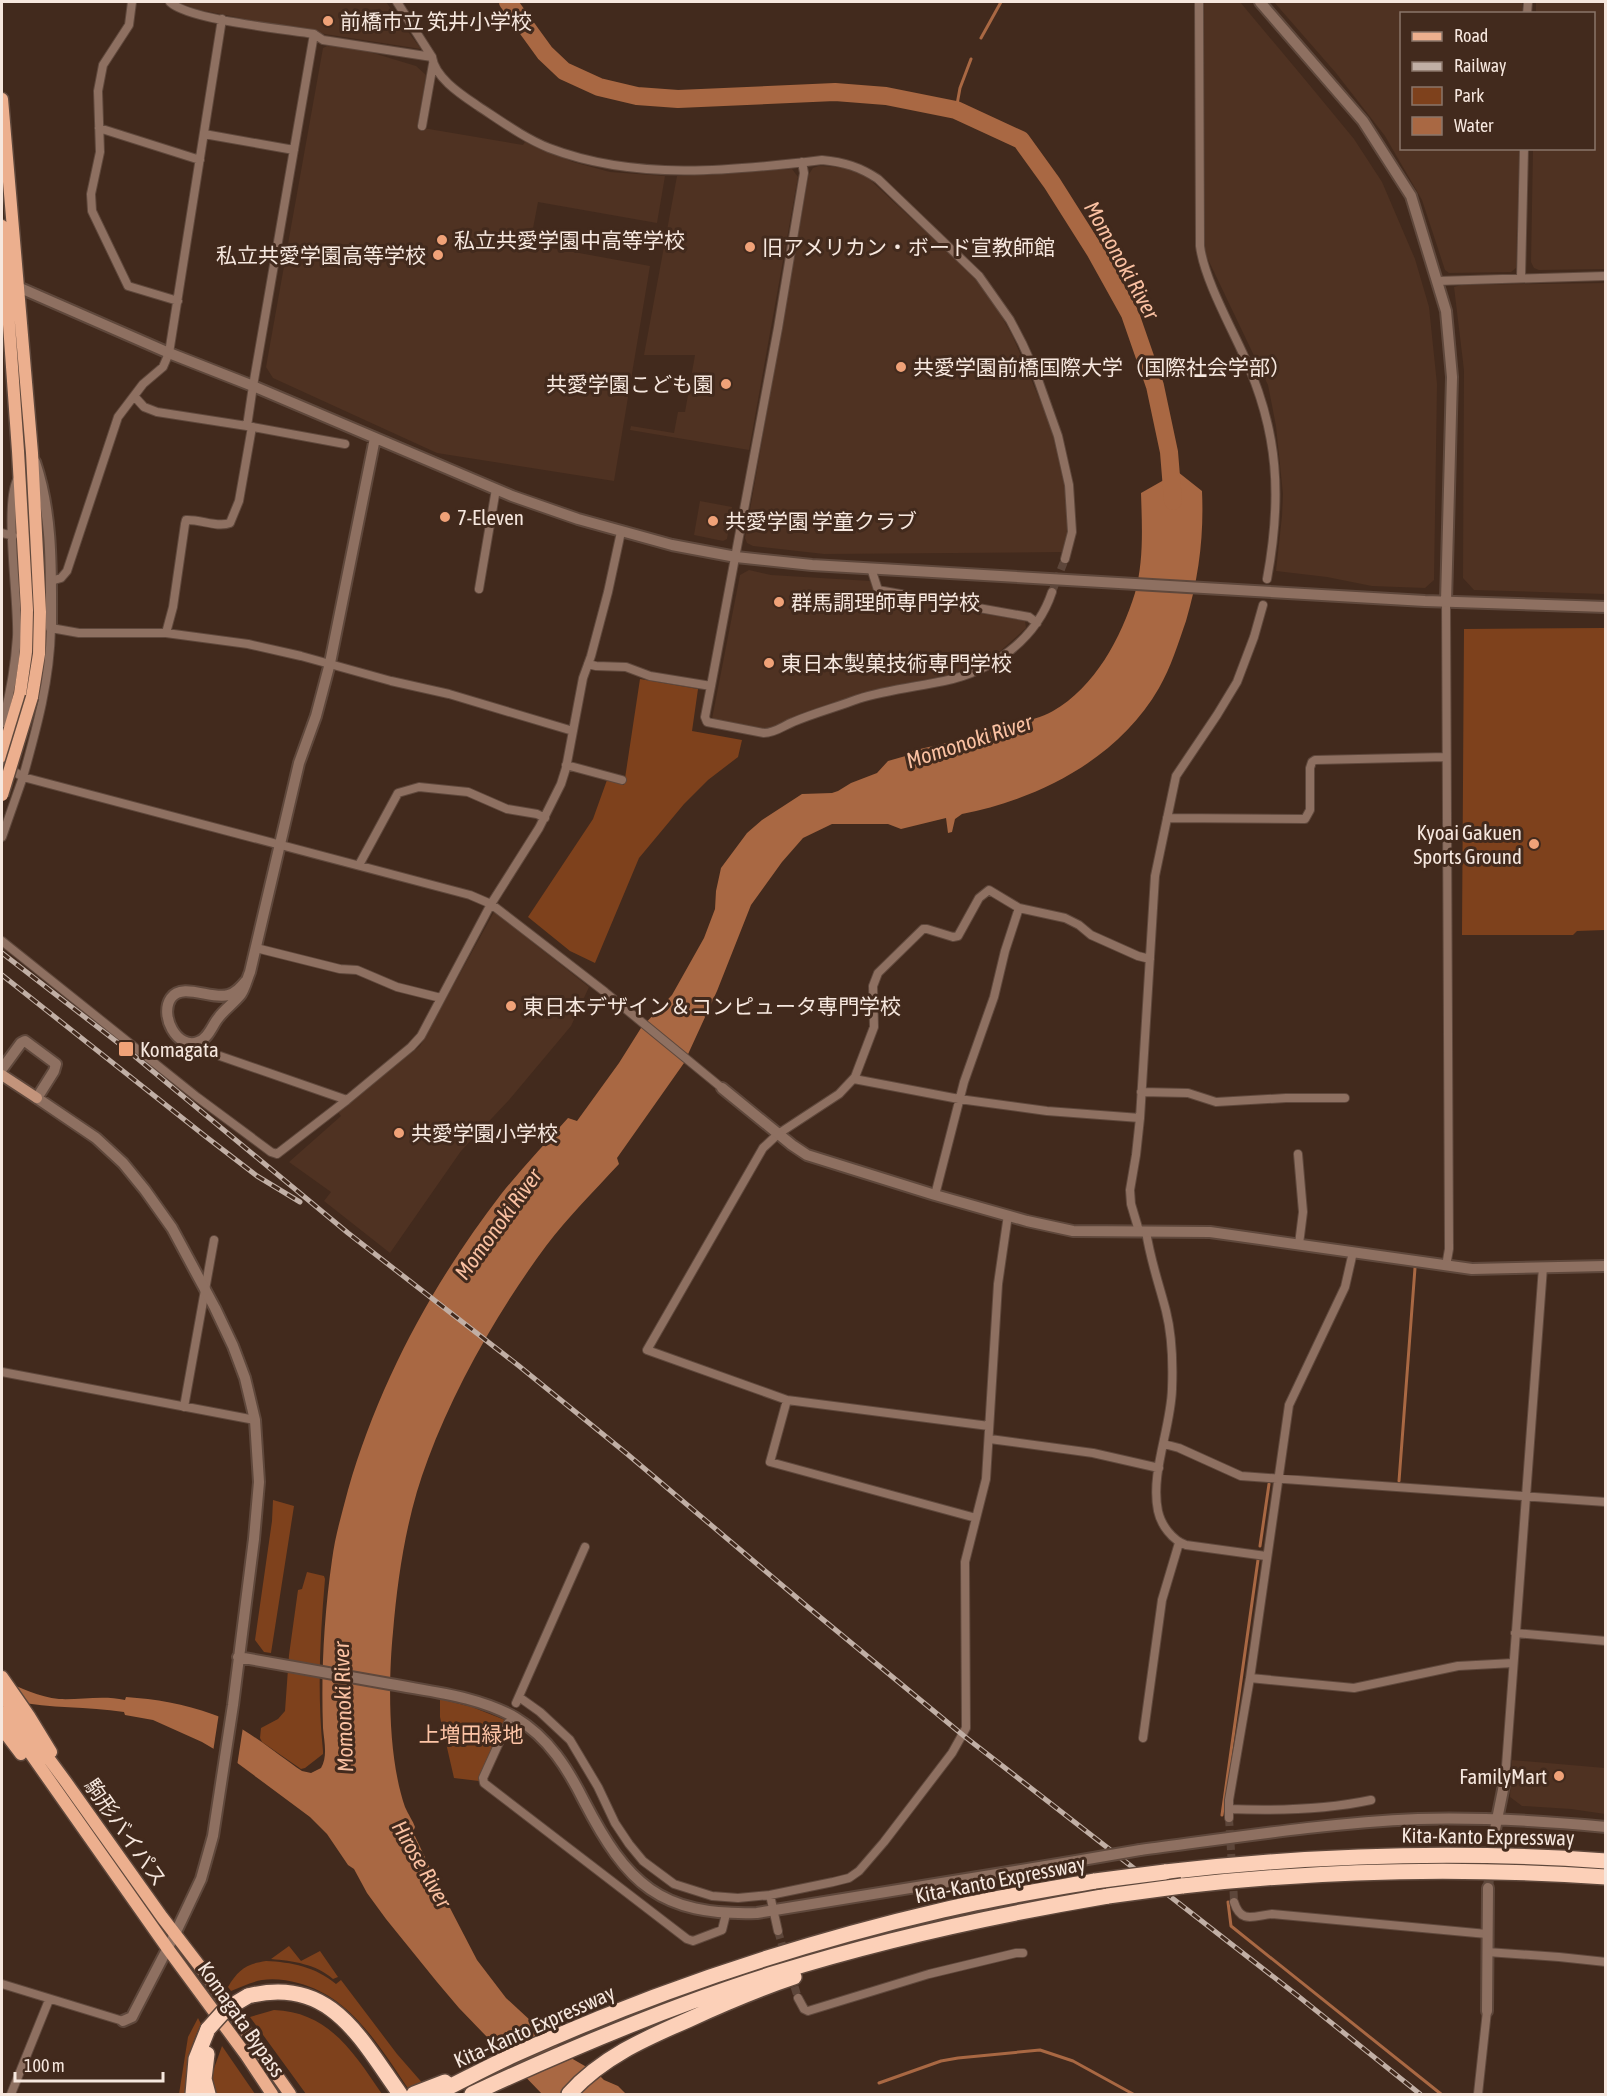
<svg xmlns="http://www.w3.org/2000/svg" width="1607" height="2096" viewBox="0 0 1607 2096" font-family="'Asap Condensed','Noto Sans JP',sans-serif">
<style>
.built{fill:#4f3222}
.green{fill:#7e411c}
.water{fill:#a96843}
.pier{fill:#422a1d}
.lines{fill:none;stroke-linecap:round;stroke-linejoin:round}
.stream{stroke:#a96843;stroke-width:3}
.river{stroke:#a96843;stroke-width:18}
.minor-tunnel{stroke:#5d463a;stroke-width:8;stroke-dasharray:8 4;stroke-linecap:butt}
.tertiary-tunnel{stroke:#5d463a;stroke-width:10;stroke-dasharray:10 5;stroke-linecap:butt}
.minor-casing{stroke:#5f483c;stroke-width:10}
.tertiary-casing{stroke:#5f483c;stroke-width:14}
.secondary-casing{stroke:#5f483c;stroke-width:14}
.primary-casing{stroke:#5f483c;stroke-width:15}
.motorway-casing{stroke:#5f483c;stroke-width:18}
.minor{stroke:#8e7061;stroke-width:8}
.tertiary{stroke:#8e7061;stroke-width:10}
.secondary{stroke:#c3947b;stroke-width:10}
.primary{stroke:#ecaf8e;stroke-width:12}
.motorway{stroke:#fcd0b8;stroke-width:15}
.rail-casing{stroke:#c1afa5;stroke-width:5}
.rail{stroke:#422a1d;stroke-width:3;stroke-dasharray:9;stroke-linecap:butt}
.tertiary-bridge-casing{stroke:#5f483c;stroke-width:14;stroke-linecap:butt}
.primary-bridge-casing{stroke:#5f483c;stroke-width:15;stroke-linecap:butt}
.motorway-bridge-casing{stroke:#5f483c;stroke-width:18;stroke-linecap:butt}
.tertiary-bridge{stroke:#8e7061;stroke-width:10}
.primary-bridge{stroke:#ecaf8e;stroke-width:12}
.motorway-bridge{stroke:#fcd0b8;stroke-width:15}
.poi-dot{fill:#f0a278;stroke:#422a1d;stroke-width:2}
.labels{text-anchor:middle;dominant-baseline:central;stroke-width:6;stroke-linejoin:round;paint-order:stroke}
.poi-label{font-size:21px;fill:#f6e7de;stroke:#422a1d;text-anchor:start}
.park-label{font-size:21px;fill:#fdc4a6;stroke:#422a1d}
.street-label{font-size:21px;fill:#f6e7de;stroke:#422a1d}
.water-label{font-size:22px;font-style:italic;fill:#fac1a2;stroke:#422a1d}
</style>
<rect width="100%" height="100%" fill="#422a1d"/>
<path class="built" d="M 175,2 L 386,2 L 421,49 L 312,32 L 200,10 Z
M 1204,2 L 1240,2 L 1307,82 L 1354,139 L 1382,182 L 1415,259 L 1429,307 L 1437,384 L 1434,580 L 1425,588 L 1372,586 L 1327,577 L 1276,571 L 1282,516 L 1283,494 L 1276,426 L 1268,385 L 1205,253 Z
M 1274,2 L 1522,2 L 1522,13 L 1402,14 L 1402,148 L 1519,149 L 1516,268 L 1511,272 L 1449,273 L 1445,270 L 1422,200 L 1385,136 L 1336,73 Z
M 1536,2 L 1605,2 L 1605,269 L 1539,270 L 1534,268 L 1531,262 L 1533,149 L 1594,148 L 1594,14 L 1536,13 Z
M 329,45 L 363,50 L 416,66 L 426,75 L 417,127 L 523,145 L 525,142 L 573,162 L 610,172 L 665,176 L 657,223 L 538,202 L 530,244 L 650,266 L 614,481 L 437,453 L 273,378 L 266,367 L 323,48 Z
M 819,166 L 840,167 L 857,171 L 867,177 L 972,275 L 995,305 L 1013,337 L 1054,433 L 1066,486 L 1069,527 L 1063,552 L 824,554 L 753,546 L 747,543 L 745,538 L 809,174 L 813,168 Z
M 792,169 L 798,177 L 749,450 L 630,430 L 631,426 L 674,433 L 678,412 L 685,412 L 695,355 L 644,355 L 677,176 Z
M 1605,283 L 1605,594 L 1474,590 L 1463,578 L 1464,370 L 1454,287 L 1461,285 Z
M 700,501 L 732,507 L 727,539 L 723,541 L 694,535 Z
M 749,570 L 771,575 L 870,581 L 874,592 L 942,607 L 1025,621 L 1026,628 L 997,654 L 957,673 L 897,685 L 787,720 L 771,730 L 715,722 L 712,719 L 740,575 Z
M 494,912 L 589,987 L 571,1026 L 509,1100 L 461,1151 L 390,1253 L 324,1201 L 331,1192 L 289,1162 L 341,1116 L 338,1112 L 420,1046 Z
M 1512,1760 L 1605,1768 L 1605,1814 L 1571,1809 L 1522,1806 L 1510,1797 Z"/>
<path class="green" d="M 1605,628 L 1605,930 L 1577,931 L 1573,935 L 1462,935 L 1464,629 Z
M 640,679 L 698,689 L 692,731 L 742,740 L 738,757 L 708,780 L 684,804 L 639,858 L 595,963 L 570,951 L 528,917 L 593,819 L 607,780 L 624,785 Z
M 273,1500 L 294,1506 L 271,1653 L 264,1652 L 255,1640 L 272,1521 Z
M 307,1572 L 324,1576 L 325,1579 C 320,1637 317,1693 323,1751 L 323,1754 L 305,1768 L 301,1769 L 262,1742 L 260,1738 L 261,1728 L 278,1719 L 285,1711 L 289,1655 L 298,1590 L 302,1589 Z
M 440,1699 L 472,1707 L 505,1720 L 479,1781 L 454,1778 L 440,1717 Z
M 289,1946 L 301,1961 L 320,1951 L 338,1977 L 333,1979 C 316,1964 293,1961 271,1959 Z
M 266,1961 C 291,1962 316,1967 336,1984 L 341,1980 L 397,2054 L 432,2094 L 412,2094 C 382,2051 353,1997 298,1983 C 287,1980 274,1978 262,1980 C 251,1982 241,1987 231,1991 L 228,1987 C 238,1970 246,1964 266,1961 Z
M 274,2010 C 329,2012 354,2053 382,2094 L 306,2094 L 250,2017 Z
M 198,2018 L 201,2024 C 190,2045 185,2071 186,2094 L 179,2094 L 188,2037 Z
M 222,2046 L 255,2094 L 216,2094 L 212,2074 Z"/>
<path class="water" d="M 1178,472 L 1202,491 C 1204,536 1199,577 1186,621 C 1178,644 1171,667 1159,688 C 1118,759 1039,799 962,814 L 955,819 L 952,832 L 948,833 L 946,818 L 901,829 L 888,824 L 832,824 L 803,838 L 782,862 L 751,905 L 717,991 L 684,1063 L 617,1158 L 619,1164 C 594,1191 568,1217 546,1246 C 500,1308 455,1386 428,1459 C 407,1514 398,1573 393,1632 C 388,1683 388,1758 405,1807 C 408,1814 413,1821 415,1827 L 413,1832 L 437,1883 L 477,1960 L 506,1998 L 571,2058 L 597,2073 L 604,2080 L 618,2086 L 626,2094 L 542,2094 L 459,2008 L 437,1982 L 386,1919 L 367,1893 L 354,1869 L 348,1865 L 327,1834 L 310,1817 L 236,1762 L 202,1742 L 153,1720 L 125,1715 L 124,1712 C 87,1706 51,1709 14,1701 L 2,1680 C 21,1688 39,1697 59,1699 C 81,1700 103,1695 125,1700 L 126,1697 C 155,1699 185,1704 212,1714 C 243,1725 275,1753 302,1771 L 311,1773 L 321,1768 C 328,1756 324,1741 323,1728 C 321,1672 324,1616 332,1560 C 335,1536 342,1513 348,1490 C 379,1382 434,1281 502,1193 C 523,1167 546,1143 568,1118 L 577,1121 L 619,1063 L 641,1028 L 672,995 L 704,938 L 715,909 L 716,891 L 721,868 L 747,833 L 762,820 L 802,794 L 832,793 L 838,791 L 851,783 L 877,773 L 888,761 L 909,755 L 912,751 C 945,743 978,736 1010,726 C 1024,722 1040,718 1053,711 C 1095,687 1121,638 1135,593 C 1144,561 1142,526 1141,493 Z"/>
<path class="pier" d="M 219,1713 L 243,1727 L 237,1766 L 213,1752 Z"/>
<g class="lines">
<path class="stream" d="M 981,38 L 1001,2
M 956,110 L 960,88 L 971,59
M 1399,1481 L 1415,1268
M 1260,1546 L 1269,1484
M 1222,1815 L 1258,1560
M 1228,1902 L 1231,1926 L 1441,2094
M 879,2083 L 941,2061 L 958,2058 L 1040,2050 L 1073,2061 L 1133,2094"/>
<path class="river" d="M 508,2 L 545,53 L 564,71 L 599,87 L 637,96 L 678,99 L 835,92 L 886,96 L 956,110 L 1021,140 L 1052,183 L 1095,251 L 1130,314 L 1155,386 L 1169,452 L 1173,501"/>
<path class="minor-tunnel" d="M 1052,592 L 1065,559
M 1229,1818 L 1232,1867
M 1233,1879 L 1234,1902
M 778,1931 L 785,1955
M 791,1975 L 798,1998"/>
<path class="tertiary-tunnel" d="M 1488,1888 L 1493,1839"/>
<defs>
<path id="minor" d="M 132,2 L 129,25 L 103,65 L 98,91 L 100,152 L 91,194 L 92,211 L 128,286 L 178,301
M 170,2 C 189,20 284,29 314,34 L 323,40 L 432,57
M 397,2 L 432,57 C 435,78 462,95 478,106 C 501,121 524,138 549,148 C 635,181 732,171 822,160 C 844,162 860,167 878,179 L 979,276 L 1010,320 L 1022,343 L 1036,374 L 1058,436 L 1069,485 L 1072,532 L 1065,559
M 1199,2 L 1200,246 C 1204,278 1230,325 1244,356 C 1279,432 1282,498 1267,579
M 1527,14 L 1528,2
M 422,126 L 433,64
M 99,128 L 200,160
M 204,134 L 294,150
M 802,162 L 804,173 L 778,328 L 711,686 L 705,717 L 707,722 L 764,733 C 775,733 783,726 793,722 C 814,713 837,707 858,699 C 886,690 915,687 944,681 C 992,671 1036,640 1052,592
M 1521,277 L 1524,148
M 1437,281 L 1606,276
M 135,397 L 144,407 L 157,412 L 247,426 L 345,444
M 247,426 L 253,386 L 314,34
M 2,533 L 13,536
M 871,568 L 878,590 L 1029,617 L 1037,623
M 51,581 L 61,578 L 67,571 L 118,417 L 143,384 L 163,367 L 169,353 L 222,19
M 479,589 L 496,489
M 1446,602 L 1449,1249 L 1446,1266
M 166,633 L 173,607 L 185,524 L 186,520 C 200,519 217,528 230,523 L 239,501 L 252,427
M 588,664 L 596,666 L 626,667 L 650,676 L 711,686
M 2,723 C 10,696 15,666 17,637 C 19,603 3,502 18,478
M 2,764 L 23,777 C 37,727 50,680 51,628 L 79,633 L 166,633 L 248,644 L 301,656 L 391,681 L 449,694 L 573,731
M 566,765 L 622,780
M 1167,818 L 1305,819 L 1310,810 L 1310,768 L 1312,762 L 1315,760 L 1446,757
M 2,837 L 23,777 L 470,895 L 491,904 L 605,992 L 722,1088
M 359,865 L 398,793 L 419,787 L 468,792 L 507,809 L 537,814 L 545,818
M 2,941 L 197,1097 L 271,1152 L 277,1154 L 347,1100 L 411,1047 L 421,1036 L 491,904 L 539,828 L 561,784 L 566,768 L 583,678 L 591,656 L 608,592 L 621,532
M 256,948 L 340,969 L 357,970 L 397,987 L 441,998
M 220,1056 L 347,1100
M 854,1079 L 959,1099 L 1047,1111 L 1140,1118
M 1141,1092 L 1188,1093 L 1216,1102 L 1286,1098 L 1345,1098
M 1298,1154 L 1303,1212 L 1299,1244
M 935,1195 L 964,1082 L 994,997 L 1005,951 L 1019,908
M 1139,1231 L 1131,1204 L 1130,1190 L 1136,1155 L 1140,1118 L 1155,876 L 1176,776 L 1217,715 L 1237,682 L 1254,637 L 1263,605
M 1146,1231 C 1150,1259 1159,1284 1166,1311 C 1172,1335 1173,1364 1172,1389 C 1171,1428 1150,1473 1158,1511 C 1161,1525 1172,1540 1186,1545 L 1266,1556
M 2,1372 L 255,1420
M 787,1400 L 770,1462 L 976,1518
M 184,1407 L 214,1240
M 989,1426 L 787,1400 L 647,1350 L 763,1148 L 778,1134 L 839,1094 L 855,1077 L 874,1027 L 873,986 L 878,973 L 923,929 L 927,929 L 953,937 L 958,936 L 979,898 L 989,890 L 1019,908 L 1065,918 L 1079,925 L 1091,935 L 1138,956 L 1150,959
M 990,1439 L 1093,1453 L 1159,1468
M 1164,1444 L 1179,1448 L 1241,1476 L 1606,1502
M 1515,1633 L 1606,1641
M 1250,1678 L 1354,1688 L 1458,1666 L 1513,1663
M 519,1697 L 540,1712 L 570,1740 L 598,1787 L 615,1823 L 629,1844 L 643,1861 L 674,1884 L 712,1896 L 738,1898 L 770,1895 L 833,1882 L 849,1878 L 859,1871 L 884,1842 L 952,1753 L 966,1728 L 965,1562 L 986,1479 L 998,1284 L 1008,1215
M 516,1703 L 585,1547
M 508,1723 L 483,1778 L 484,1783 L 687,1939 L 693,1941 L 722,1930 L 726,1914
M 1143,1738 L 1162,1600 L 1179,1543
M 1505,1780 L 1543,1267
M 1229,1809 C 1277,1811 1324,1810 1371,1800
M 1229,1818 L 1229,1800 L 1250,1678 L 1289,1405 L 1345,1287 L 1353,1252
M 770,1895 L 778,1931
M 1234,1902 C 1241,1924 1253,1916 1272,1914 L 1487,1934
M 1487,1952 L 1559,1957 L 1606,1962
M 2,1984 L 123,2021
M 798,1998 L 804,2009 L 808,2011 L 929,1974 L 1016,1953 L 1023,1953
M 11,2094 L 49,2000
M 1478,2094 L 1487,2011"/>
<path id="tertiary" d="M 1260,2 L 1363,121 L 1411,196 L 1446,311 L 1452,377 L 1446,602
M 13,283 L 18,287 L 169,353 L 253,386 L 512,496 L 578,519 L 672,545 L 736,557 L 812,565 L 1425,601 L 1606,607
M 35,462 C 53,515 51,573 51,628
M 246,981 C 241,987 236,993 228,995 C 212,1000 182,982 171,998 C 159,1015 177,1050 198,1042 C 209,1038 212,1025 219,1017 C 225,1009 235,1002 241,994 C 245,988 247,979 250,972 L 299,763 L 316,716 L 330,663 L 375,438
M 2,1069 L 21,1043 L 25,1041 L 56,1064 L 54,1071 L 37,1098 L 96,1138 L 123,1163 L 145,1190 L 172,1228 L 215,1308 L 233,1346 L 245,1378 L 255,1420 L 259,1482 L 254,1539 L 233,1705 L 213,1836 L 201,1879 L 175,1934 L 135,2011 L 132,2017 L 123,2021
M 722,1088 L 792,1145 L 807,1155 L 935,1195 L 1027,1221 L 1073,1231 L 1210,1232 L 1472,1269 L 1606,1266
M 238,1657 C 288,1666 339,1675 390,1684 C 432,1692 478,1696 516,1718 C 549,1738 568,1769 584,1801 C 627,1884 660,1916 757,1913 L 1076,1861
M 1493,1839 L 1505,1780
M 1140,1850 C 1232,1838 1325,1823 1418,1819 C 1481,1817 1543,1821 1606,1827
M 1487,2011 L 1488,1888"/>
<path id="secondary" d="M 2,1075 L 37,1098"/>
<path id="primary" d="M 2,99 L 32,453 L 40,612 L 39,654 L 32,697
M 2,226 L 18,451 L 27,610 L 26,652 L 20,694 L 2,756
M 2,1677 L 29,1716 L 51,1752
M 2,1695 L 66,1782 L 162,1917 L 205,1973 L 290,2094
M 2,1713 L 168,1949 L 246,2055 L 272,2094
M 2,1729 L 21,1754"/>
<path id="motorway" d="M 1165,1872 C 1311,1855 1458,1850 1606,1861
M 1182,1886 C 1323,1870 1465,1867 1606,1877
M 248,1996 C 330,1975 360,2038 400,2094
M 207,2054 L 204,2079 L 208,2094
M 193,2094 L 196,2059 L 208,2029
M 414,2094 L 445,2082
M 435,2094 C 462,2081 489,2066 516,2054 C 653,1992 797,1944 943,1910 C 993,1898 1044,1890 1095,1881
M 472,2094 C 571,2048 672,2005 776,1973 C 885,1939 996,1915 1108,1896
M 569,2094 C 601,2058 644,2039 688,2020 C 723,2004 758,1989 794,1977"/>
</defs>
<use href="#minor" class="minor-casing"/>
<use href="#tertiary" class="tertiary-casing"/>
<use href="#secondary" class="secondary-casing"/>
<use href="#primary" class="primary-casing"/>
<use href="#motorway" class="motorway-casing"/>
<use href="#minor" class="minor"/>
<use href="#tertiary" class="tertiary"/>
<use href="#secondary" class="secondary"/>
<use href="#primary" class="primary"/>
<use href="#motorway" class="motorway"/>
<defs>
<path id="rail" d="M 2,953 L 126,1049 L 348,1233 L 519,1366 L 626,1453 L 809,1608 L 964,1736 L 1298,1996 L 1420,2094
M 2,975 L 205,1136 L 257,1176 L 300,1202"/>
</defs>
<use href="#rail" class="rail-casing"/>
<use href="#rail" class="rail"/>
<defs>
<path id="tertiary-bridge" d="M 1076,1861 L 1140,1850"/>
<path id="primary-bridge" d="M 2,795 L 32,697"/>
<path id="motorway-bridge" d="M 1095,1881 L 1165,1872
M 1108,1896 L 1182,1886
M 208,2029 L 226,2009 L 248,1996"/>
</defs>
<use href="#tertiary-bridge" class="tertiary-bridge-casing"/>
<use href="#primary-bridge" class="primary-bridge-casing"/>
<use href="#motorway-bridge" class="motorway-bridge-casing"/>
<use href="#tertiary-bridge" class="tertiary-bridge"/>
<use href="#primary-bridge" class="primary-bridge"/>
<use href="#motorway-bridge" class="motorway-bridge"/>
</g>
<g class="poi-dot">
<circle cx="328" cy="21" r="6"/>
<circle cx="442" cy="240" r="6"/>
<circle cx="750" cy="247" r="6"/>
<circle cx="438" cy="255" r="6"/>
<circle cx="901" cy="367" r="6"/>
<circle cx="726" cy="384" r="6"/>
<circle cx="445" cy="517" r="6"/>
<circle cx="713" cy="521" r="6"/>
<circle cx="779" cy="602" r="6"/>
<circle cx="769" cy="663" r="6"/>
<circle cx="1534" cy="844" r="6"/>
<circle cx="511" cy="1006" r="6"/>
<rect x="118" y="1041" width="16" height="16" rx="3"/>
<circle cx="399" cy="1133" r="6"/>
<circle cx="1559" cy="1776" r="6"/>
</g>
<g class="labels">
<g class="poi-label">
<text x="340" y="21">前橋市立 笂井小学校</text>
<text x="454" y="240">私立共愛学園中高等学校</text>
<text x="762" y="247">旧アメリカン・ボード宣教師館</text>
<text x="426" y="255" text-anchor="end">私立共愛学園高等学校</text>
<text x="913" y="367">共愛学園前橋国際大学（国際社会学部）</text>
<text x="714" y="384" text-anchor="end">共愛学園こども園</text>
<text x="457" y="517">7-Eleven</text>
<text x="725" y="521">共愛学園 学童クラブ</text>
<text x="791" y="602">群馬調理師専門学校</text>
<text x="781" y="663">東日本製菓技術専門学校</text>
<text x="1522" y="832" text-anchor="end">Kyoai Gakuen<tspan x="1522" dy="24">Sports Ground</tspan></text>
<text x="523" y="1006">東日本デザイン＆コンピュータ専門学校</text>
<text x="140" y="1049">Komagata</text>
<text x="411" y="1133">共愛学園小学校</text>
<text x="1547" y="1776" text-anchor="end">FamilyMart</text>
</g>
<g class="park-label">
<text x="471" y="1734">上増田緑地</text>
</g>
<g class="street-label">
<text transform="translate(126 1832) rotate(55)">駒形バイパス</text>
<text transform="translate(1488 1836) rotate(1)">Kita-Kanto Expressway</text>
<text transform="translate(1000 1879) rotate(-11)">Kita-Kanto Expressway</text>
<text transform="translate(242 2019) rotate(55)">Komagata Bypass</text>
<text transform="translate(534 2026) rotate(-24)">Kita-Kanto Expressway</text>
</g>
<g class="water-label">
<text transform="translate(1122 260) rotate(61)">Momonoki River</text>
<text transform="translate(969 741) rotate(-18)">Momonoki River</text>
<text transform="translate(498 1224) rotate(-54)">Momonoki River</text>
<text transform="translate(343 1707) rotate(-92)">Momonoki River</text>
<text transform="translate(422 1864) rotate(60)">Hirose River</text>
</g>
</g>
<rect width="1607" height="2096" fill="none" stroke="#f6e7de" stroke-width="6"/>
<rect x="1400" y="12" width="195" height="138" fill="#422a1d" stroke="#8a766a" stroke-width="1.5"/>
<rect x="1412" y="32" width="30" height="9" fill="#ecaf8e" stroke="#8a766a" stroke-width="1.5"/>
<text x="1454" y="42" font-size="18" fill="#f6e7de">Road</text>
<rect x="1412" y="62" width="30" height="9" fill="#c1afa5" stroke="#8a766a" stroke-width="1.5"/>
<text x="1454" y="72" font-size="18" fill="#f6e7de">Railway</text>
<rect x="1412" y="87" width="30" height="18" fill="#7e411c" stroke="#8a766a" stroke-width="1.5"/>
<text x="1454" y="102" font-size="18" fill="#f6e7de">Park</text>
<rect x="1412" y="117" width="30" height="18" fill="#a96843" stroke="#8a766a" stroke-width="1.5"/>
<text x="1454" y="132" font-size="18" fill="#f6e7de">Water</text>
<path d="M15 2072v9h148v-9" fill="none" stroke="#f6e7de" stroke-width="3"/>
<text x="24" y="2072" font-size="18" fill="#f6e7de" stroke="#422a1d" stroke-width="4.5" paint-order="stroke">100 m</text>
</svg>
